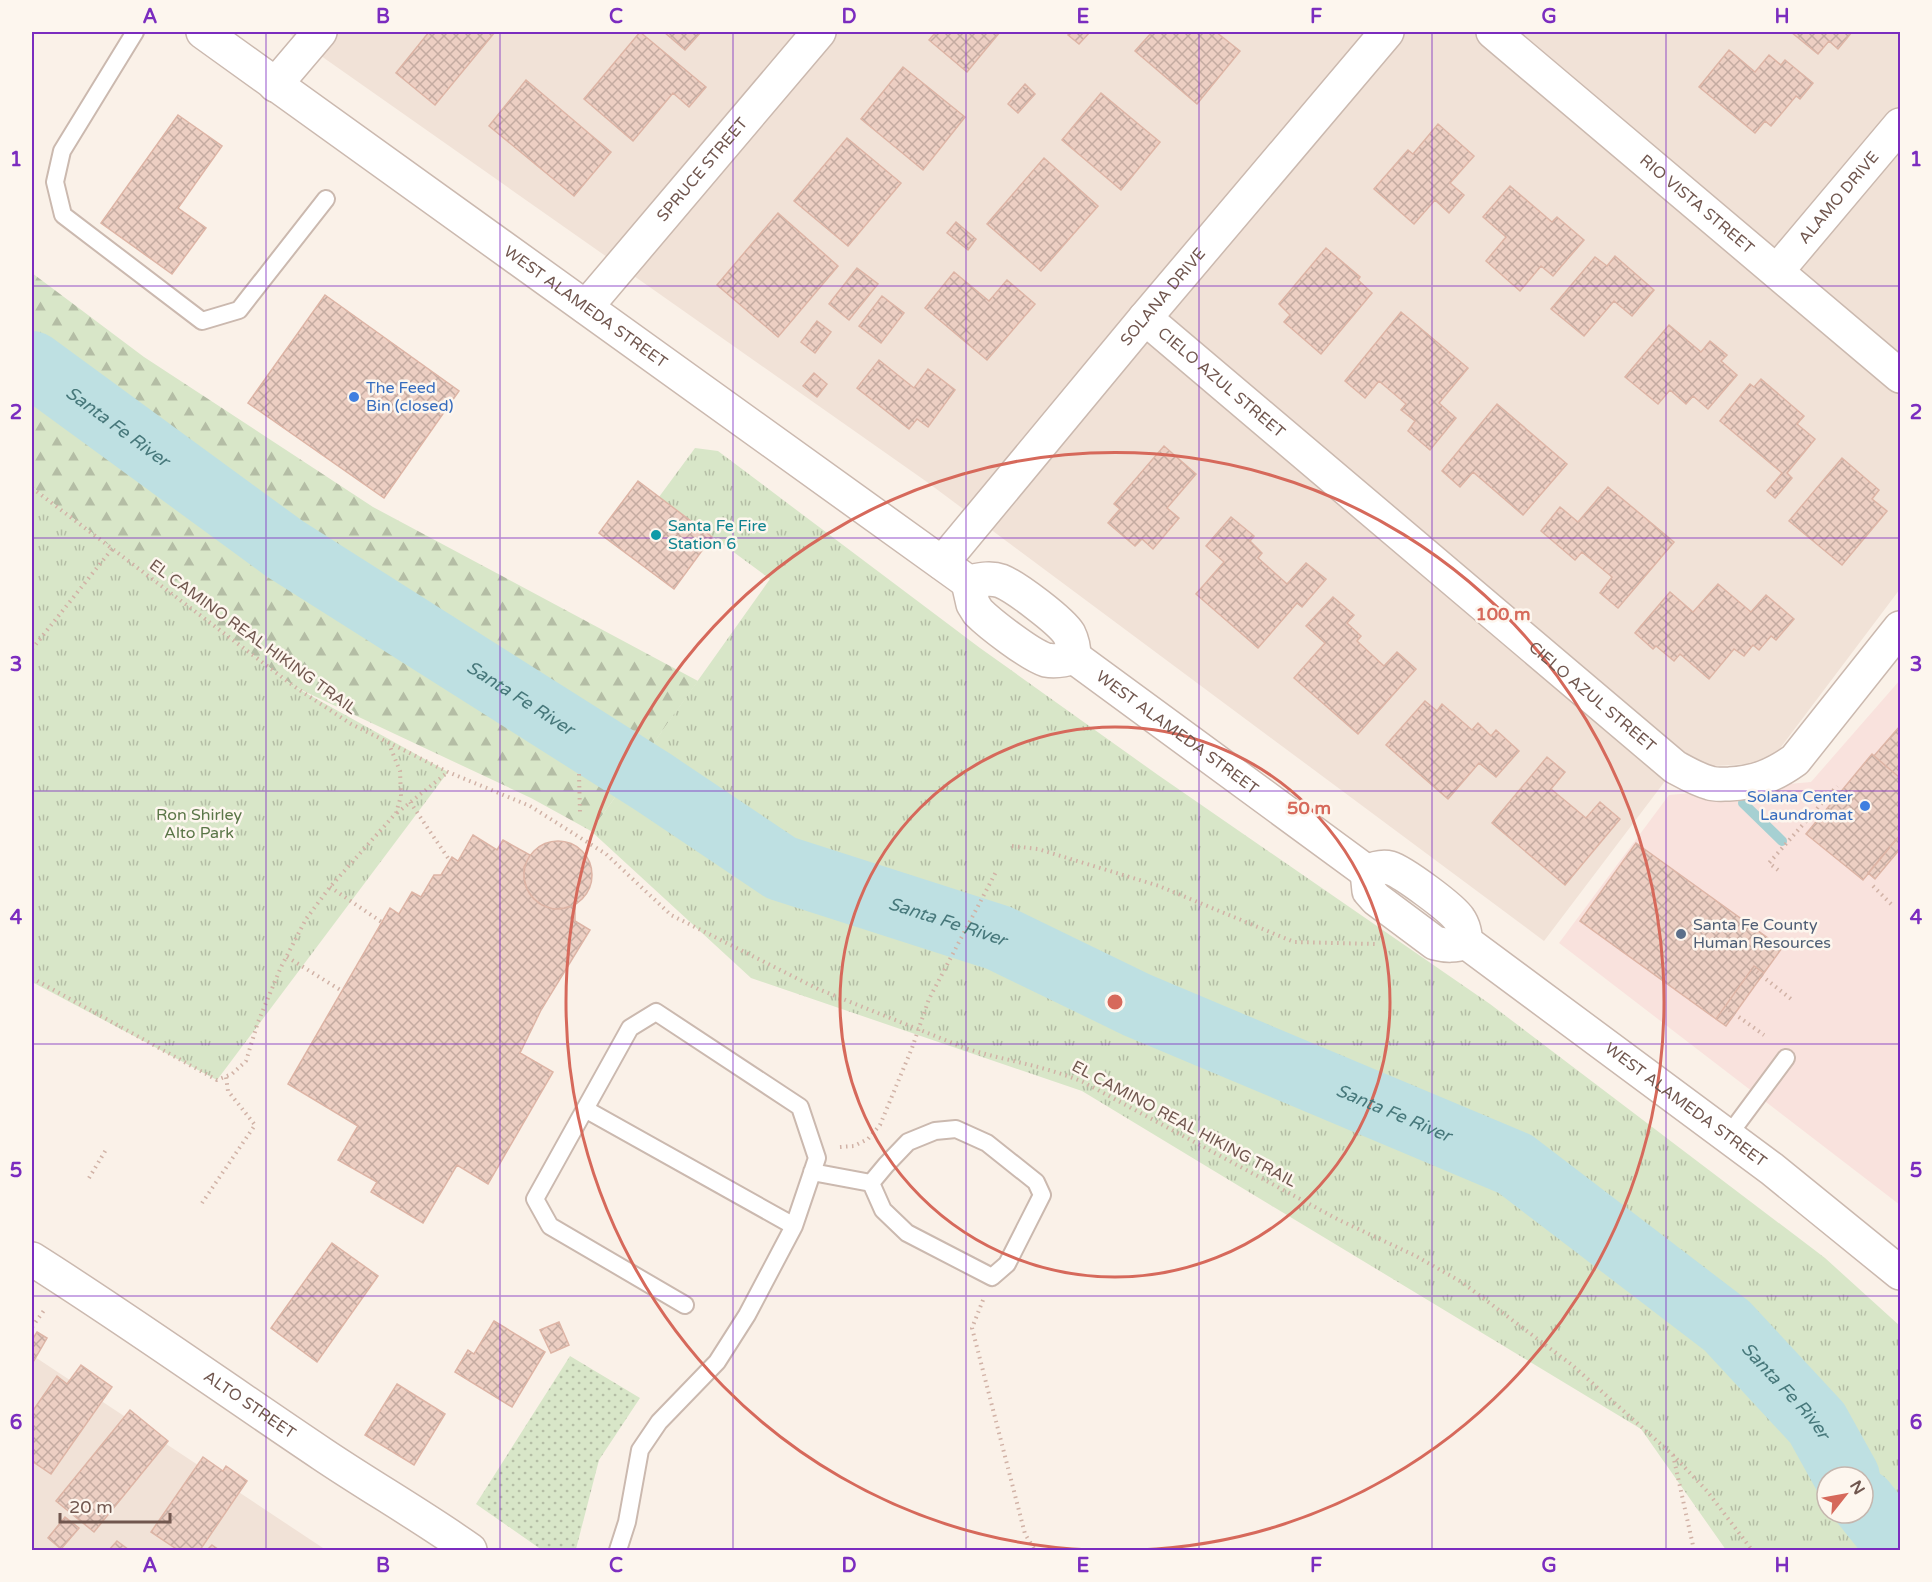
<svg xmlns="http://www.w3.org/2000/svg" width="1932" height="1582" viewBox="0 0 1932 1582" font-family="'Varela Round',sans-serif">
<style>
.residential{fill:#f1e2d7}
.commercial{fill:#f9e2dd}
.forest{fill:url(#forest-firs)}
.park{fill:url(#park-tufts);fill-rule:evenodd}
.garden{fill:url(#garden-dots)}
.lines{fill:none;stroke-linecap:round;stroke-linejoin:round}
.stream{stroke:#a6d0d2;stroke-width:10}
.river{stroke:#bee0e2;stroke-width:66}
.building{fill:url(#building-cross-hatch);stroke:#ddb4a5;stroke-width:1.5}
.service-casing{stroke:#cbb9af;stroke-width:20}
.minor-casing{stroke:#cbb9af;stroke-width:36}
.tertiary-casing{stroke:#cbb9af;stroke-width:36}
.path{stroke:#d1b2a6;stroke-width:4;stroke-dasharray:1.5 4.5;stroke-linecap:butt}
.service{stroke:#fff;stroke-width:16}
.minor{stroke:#fff;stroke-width:33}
.tertiary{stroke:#fff;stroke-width:33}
.grid{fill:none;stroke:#7b2cbf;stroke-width:1.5;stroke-opacity:0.55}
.ring{fill:none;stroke:#d6695b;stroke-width:3}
.shop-dot{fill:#3f7fe0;stroke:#fdf6ee;stroke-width:2}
.culture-dot{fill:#0f9aa8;stroke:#fdf6ee;stroke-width:2}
.service-dot{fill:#5c6f8a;stroke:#fdf6ee;stroke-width:2}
.labels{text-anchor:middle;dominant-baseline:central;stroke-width:5;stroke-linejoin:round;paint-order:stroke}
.street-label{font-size:16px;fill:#71574f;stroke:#fdf6ee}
.shop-label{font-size:16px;fill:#366cbe;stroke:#fdf6ee;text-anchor:start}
.culture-label{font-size:16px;fill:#0d838f;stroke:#fdf6ee;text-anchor:start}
.park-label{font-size:16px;fill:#5b7648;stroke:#fdf6ee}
.service-label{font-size:16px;fill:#4e5e75;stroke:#fdf6ee;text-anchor:start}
.water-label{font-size:18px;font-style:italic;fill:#47787b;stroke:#fdf6ee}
.centre{fill:#d6695b;stroke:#fdf6ee;stroke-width:3}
.ring-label{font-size:18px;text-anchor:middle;font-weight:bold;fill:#d6695b;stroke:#fdf6ee;stroke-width:5;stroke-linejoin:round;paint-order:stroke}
.neatline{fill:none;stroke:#7b2cbf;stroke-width:2}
.grid-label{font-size:20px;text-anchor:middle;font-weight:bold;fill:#7b2cbf}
</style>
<defs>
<pattern id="forest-firs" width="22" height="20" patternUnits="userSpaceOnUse" patternTransform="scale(1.5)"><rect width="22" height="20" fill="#d8e6c8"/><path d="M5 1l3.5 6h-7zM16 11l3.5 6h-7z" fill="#b4bda5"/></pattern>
<pattern id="park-tufts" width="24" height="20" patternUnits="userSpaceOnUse" patternTransform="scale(1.5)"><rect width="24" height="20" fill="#d8e6c8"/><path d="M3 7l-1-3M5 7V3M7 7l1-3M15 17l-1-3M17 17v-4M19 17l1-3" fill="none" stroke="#b4bda5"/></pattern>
<pattern id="garden-dots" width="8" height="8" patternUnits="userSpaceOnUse" patternTransform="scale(1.5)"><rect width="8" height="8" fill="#d8e6c8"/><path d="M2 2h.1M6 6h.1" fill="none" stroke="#b4bda5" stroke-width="1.8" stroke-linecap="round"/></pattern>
<pattern id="building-cross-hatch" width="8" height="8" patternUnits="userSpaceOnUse" patternTransform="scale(1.5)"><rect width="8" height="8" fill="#edcfc3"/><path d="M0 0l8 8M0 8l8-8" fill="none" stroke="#c4aba1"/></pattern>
</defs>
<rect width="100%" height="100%" fill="#faf1e8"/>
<path class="residential" d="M 287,32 L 1900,32 L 1900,589 L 1769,763 L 1675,768 L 1544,941 L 927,482 Z
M 32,1355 L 326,1550 L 32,1550 Z"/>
<path class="commercial" d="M 1900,680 L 1900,1205 L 1559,943 L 1669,795 L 1811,782 Z"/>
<path class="forest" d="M 32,273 L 144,357 L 373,507 L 698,681 L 591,831 L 531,798 L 295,687 L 32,487 Z"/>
<path class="park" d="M 695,448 L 718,451 L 980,648 L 1158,775 L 1490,1004 L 1825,1258 L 1900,1326 L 1900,1550 L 1726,1550 L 1641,1429 L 1082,1091 L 751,978 L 591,831 L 770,579 L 659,497 ZM 1827,1477 L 1863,1477 L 1863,1513 L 1827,1513 Z
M 32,487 L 295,687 L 448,772 L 217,1080 L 32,982 Z"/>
<path class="garden" d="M 570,1356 L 640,1398 L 599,1460 L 576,1549 L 542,1550 L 476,1504 Z"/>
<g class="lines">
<path class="stream" d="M 1743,803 L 1782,841"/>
<g class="river">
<path id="s1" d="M 32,364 L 285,549 L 653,782 L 781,868 L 999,938 L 1137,1005 L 1515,1164 L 1727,1326 L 1817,1423 L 1847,1477"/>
<path d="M 1863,1502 L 1900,1548"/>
</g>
</g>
<path class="building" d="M 429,32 L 495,32 L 435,105 L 396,73 Z
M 640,32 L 706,87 L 689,107 L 673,93 L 633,141 L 584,99 Z
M 664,32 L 701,32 L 685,50 Z
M 936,32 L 1000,32 L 967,72 L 929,40 Z
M 1071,32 L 1090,32 L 1079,44 L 1068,35 Z
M 1152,32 L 1216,32 L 1240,51 L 1197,104 L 1135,51 Z
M 1791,32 L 1852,32 L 1838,49 L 1829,41 L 1818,54 Z
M 1729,50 L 1755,72 L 1769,55 L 1781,65 L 1785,60 L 1813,83 L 1800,99 L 1796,96 L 1771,126 L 1765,121 L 1755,133 L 1699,87 Z
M 903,67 L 965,117 L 923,170 L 861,119 Z
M 526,80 L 611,152 L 574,196 L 489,126 Z
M 1025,84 L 1035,94 L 1018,113 L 1008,104 Z
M 1101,93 L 1160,142 L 1121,190 L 1062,140 Z
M 178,115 L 222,146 L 178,208 L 206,228 L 172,274 L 101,223 Z
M 1438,124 L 1474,156 L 1450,183 L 1464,195 L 1449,213 L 1435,200 L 1414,224 L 1374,189 L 1408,150 L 1413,154 Z
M 847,138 L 901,183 L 848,246 L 794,201 Z
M 1044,158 L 1098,206 L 1041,271 L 987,224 Z
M 1510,186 L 1552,222 L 1557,217 L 1584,240 L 1553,276 L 1541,266 L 1520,291 L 1486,261 L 1506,237 L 1483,217 Z
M 778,213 L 838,266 L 778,337 L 717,285 Z
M 956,222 L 976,239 L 968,250 L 947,233 Z
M 1326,248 L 1360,277 L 1358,280 L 1372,293 L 1321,354 L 1284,322 L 1290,315 L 1279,304 Z
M 1615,256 L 1654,290 L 1632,316 L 1614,301 L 1584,336 L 1551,309 L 1595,257 L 1607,266 Z
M 857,268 L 878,284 L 849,320 L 829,304 Z
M 954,272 L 989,301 L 1007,280 L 1035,304 L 987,360 L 925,308 Z
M 325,295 L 459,391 L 384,498 L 248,403 Z
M 882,296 L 904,313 L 881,343 L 859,326 Z
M 1401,312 L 1468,368 L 1439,403 L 1456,418 L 1430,450 L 1408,431 L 1415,421 L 1401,410 L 1406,404 L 1379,381 L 1365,398 L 1345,381 Z
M 817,321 L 831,332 L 815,353 L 801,342 Z
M 1669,325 L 1701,352 L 1710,341 L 1727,355 L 1721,361 L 1737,375 L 1708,409 L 1693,396 L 1686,404 L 1670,390 L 1658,404 L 1625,377 Z
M 879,360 L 914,388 L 928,369 L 955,390 L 928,427 L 917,419 L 909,429 L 857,388 Z
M 814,373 L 827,384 L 817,397 L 803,386 Z
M 1761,379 L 1804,416 L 1797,424 L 1815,439 L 1787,473 L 1792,478 L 1775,498 L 1767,491 L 1782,473 L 1720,421 L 1750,384 L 1754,387 Z
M 1497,404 L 1567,464 L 1523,515 L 1473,472 L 1460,487 L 1442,471 Z
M 1164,446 L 1196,474 L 1167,508 L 1179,518 L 1153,549 L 1142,539 L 1135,546 L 1108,523 L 1120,509 L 1114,504 Z
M 1842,458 L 1879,490 L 1872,499 L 1887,511 L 1842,565 L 1789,521 Z
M 638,481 L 712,537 L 674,589 L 599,533 Z
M 1608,487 L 1674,542 L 1618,608 L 1600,593 L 1612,577 L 1582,552 L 1575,560 L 1541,531 L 1560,507 L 1578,522 Z
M 1231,517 L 1254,536 L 1250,541 L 1262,553 L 1258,558 L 1287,584 L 1306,563 L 1326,579 L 1302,607 L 1297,603 L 1258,648 L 1196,594 L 1224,562 L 1206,546 Z
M 1718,584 L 1751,612 L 1766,595 L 1794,619 L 1776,640 L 1771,636 L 1759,650 L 1753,645 L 1744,656 L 1734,649 L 1709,679 L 1680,654 L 1674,661 L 1656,646 L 1653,649 L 1635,633 L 1670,592 L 1693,612 Z
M 1333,597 L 1354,615 L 1347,623 L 1361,636 L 1357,641 L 1384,666 L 1397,652 L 1416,669 L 1358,734 L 1294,678 L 1325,643 L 1306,626 Z
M 1425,701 L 1437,711 L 1442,704 L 1472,730 L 1478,723 L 1491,736 L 1496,730 L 1519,751 L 1496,777 L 1479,763 L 1448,799 L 1386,745 Z
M 1900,726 L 1900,776 L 1899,777 L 1874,756 Z
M 1872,754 L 1900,778 L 1900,835 L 1863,880 L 1806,834 Z
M 1547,757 L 1565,772 L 1551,789 L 1586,818 L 1600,802 L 1620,819 L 1565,885 L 1492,823 Z
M 473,835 L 497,850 L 503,840 L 530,855 L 524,867 L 524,878 L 527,889 L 533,898 L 542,905 L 553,909 L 564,908 L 575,905 L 575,921 L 590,930 L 541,1010 L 520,1053 L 553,1072 L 488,1184 L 457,1165 L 423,1223 L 371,1192 L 377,1182 L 338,1160 L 358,1126 L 288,1084 L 390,908 L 399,914 L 412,892 L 421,897 L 434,875 L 441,875 L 452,857 L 458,861 Z
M 1900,835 L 1900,849 L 1875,879 L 1868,873 Z
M524 875a34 34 0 1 1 68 0a34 34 0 1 1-68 0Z
M 1636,843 L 1782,948 L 1764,973 L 1754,966 L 1716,1019 L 1580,921 Z
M 1754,966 L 1764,973 L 1726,1026 L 1716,1019 Z
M 332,1243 L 378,1276 L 317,1362 L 271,1328 Z
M 494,1321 L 545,1352 L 512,1407 L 455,1372 L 468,1350 L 474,1354 Z
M 559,1322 L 569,1345 L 551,1353 L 540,1330 Z
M 37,1332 L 47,1338 L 32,1364 L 32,1340 Z
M 81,1365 L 112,1387 L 51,1474 L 32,1461 L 32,1412 L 57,1376 L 67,1384 Z
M 397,1384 L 445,1414 L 414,1465 L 365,1435 Z
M 130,1410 L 168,1441 L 94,1532 L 56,1501 Z
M 203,1457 L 223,1471 L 226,1466 L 247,1481 L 200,1550 L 178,1550 L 151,1532 Z
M 65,1517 L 79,1528 L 61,1549 L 48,1538 Z
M 117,1541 L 129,1550 L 109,1550 Z
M 212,1545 L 219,1550 L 207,1550 Z"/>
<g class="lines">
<defs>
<path id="service" d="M 135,32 L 62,151 L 55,182 L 63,215 L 202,321 L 239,310 L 326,199
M 585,1109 L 794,1226
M 1728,1136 L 1786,1058
M 812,1172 L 871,1183 L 883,1210 L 907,1233 L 992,1277 L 1007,1264 L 1042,1195 L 1036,1182 L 987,1143 L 956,1129 L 935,1131 L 908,1142 L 886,1165 L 871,1183
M 618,1550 L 627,1522 L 640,1450 L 659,1422 L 717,1362 L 747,1315 L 794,1226 L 817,1158 L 800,1107 L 656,1012 L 630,1028 L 535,1199 L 550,1226 L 685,1305"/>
<g id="minor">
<path id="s2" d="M 1493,32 L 1900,376"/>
<path d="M 275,85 L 320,32"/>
<path id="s3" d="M 1777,271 L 1900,125"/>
<path id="s4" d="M 586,307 L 819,32"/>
<path id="s5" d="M 1145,318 L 1675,767 C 1686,773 1698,780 1710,783 C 1716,785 1723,784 1729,784 C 1755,783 1774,775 1795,760 L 1900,628"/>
<path id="s6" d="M 942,563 L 1145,318 L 1387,32"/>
<path id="s7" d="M 32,1259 C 130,1321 225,1389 322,1454 C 371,1487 422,1516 470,1550"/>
</g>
<g id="tertiary">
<path id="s8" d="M 203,32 L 968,582 C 979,580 990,577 1001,581 C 1016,587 1061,621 1069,634 C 1073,642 1074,649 1074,657"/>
<path d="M 968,582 L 973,604 L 978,612 C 990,624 1030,655 1046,660 C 1056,662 1065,660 1074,657"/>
<path id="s9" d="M 1074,657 L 1367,872"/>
<path id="s10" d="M 1367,872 C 1375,868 1382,866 1390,868 C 1403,872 1452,908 1459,919 C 1464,926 1465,934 1466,942 L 1772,1169 L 1900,1273"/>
<path d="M 1367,872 L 1369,891 L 1376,899 L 1435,943 C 1447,946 1455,946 1466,942"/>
</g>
</defs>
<use href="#service" class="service-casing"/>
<use href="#minor" class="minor-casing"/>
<use href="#tertiary" class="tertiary-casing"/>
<path class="path" d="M 32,488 L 295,687 L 351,724 L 448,772 L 530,806 L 606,854 L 671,915 L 818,989 L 965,1048 C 1005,1061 1043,1065 1083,1082 L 1339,1220 L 1416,1256 L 1463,1283 L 1572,1365 L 1673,1455 L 1707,1491 L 1752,1550
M 32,649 L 112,549
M 579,774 L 580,813
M 410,802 L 450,861
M 397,813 L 448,772
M 1012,846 L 1038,849 L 1159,886 L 1294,942 L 1375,944
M 1778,870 L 1769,863 L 1837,786
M 1873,886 L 1892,905
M 330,887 L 383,923
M 287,957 L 342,991
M 1752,968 L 1791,999
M 32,978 L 217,1080 L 232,1074 L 246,1061 L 258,1022 L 281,967 L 306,919 L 330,887 L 396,813 L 401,796 L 400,771 L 389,744
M 1729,1010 L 1764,1035
M 840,1147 L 854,1146 L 868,1139 L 880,1125 L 912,1048 L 929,999 L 997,870
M 89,1178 L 107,1148
M 202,1203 L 255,1125 L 228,1091 L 226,1077
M 983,1300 L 972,1328 L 1025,1534 L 1035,1550
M 32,1327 L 45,1309
M 1673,1455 L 1694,1550"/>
<use href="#service" class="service"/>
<use href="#minor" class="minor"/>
<use href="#tertiary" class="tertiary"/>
</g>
<path class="grid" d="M 266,32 L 266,1550M 500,32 L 500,1550M 733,32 L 733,1550M 966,32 L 966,1550M 1199,32 L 1199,1550M 1432,32 L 1432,1550M 1666,32 L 1666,1550M 32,286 L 1900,286M 32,538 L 1900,538M 32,791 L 1900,791M 32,1044 L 1900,1044M 32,1296 L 1900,1296"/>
<g class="ring">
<circle cx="1115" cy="1002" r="275"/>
<path d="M1091 1550A549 549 0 1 1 1139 1550"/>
</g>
<g class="shop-dot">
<circle cx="354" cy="397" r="6"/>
<circle cx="1865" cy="806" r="6"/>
</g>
<circle class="culture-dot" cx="656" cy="535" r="6"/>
<circle class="service-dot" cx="1681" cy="934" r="6"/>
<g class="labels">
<g class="street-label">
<text stroke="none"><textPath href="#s4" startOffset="180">SPRUCE STREET</textPath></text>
<text stroke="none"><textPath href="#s3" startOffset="96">ALAMO DRIVE</textPath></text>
<text stroke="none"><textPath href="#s2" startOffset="267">RIO VISTA STREET</textPath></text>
<text stroke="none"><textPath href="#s6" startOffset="346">SOLANA DRIVE</textPath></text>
<text stroke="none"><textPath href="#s8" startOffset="471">WEST ALAMEDA STREET</textPath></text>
<text stroke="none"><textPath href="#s5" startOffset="100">CIELO AZUL STREET</textPath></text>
<text transform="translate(253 637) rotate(36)">EL CAMINO REAL HIKING TRAIL</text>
<text stroke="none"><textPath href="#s5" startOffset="586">CIELO AZUL STREET</textPath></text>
<text stroke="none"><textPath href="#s9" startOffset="128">WEST ALAMEDA STREET</textPath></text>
<text stroke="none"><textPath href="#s10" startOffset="408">WEST ALAMEDA STREET</textPath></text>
<text transform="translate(1184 1124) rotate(28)">EL CAMINO REAL HIKING TRAIL</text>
<text stroke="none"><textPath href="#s7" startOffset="262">ALTO STREET</textPath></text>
</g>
<g class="shop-label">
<text x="366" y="388">The Feed<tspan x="366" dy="18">Bin (closed)</tspan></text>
<text x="1853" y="797" text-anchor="end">Solana Center<tspan x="1853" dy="18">Laundromat</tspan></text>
</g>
<g class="culture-label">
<text x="668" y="526">Santa Fe Fire<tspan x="668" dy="18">Station 6</tspan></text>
</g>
<g class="park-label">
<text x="199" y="815">Ron Shirley<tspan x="199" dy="18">Alto Park</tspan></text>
</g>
<g class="service-label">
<text x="1693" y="925">Santa Fe County<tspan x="1693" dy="18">Human Resources</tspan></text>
</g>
<g class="water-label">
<text stroke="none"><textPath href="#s1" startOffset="106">Santa Fe River</textPath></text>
<text stroke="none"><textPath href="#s1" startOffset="592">Santa Fe River</textPath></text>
<text stroke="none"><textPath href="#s1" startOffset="1078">Santa Fe River</textPath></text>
<text stroke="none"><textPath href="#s1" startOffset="1564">Santa Fe River</textPath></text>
<text stroke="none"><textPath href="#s1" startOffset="2050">Santa Fe River</textPath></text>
</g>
</g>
<circle cx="1115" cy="1002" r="9" class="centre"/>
<g class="ring-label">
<text x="1503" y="620">100 m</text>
<text x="1309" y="814">50 m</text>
</g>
<rect width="1932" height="1582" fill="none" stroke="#fdf6ee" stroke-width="66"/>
<g transform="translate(1845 1495) rotate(59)"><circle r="28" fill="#fdf6ee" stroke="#c5b6ae" stroke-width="1.5"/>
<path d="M0-4.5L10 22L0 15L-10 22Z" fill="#d6695b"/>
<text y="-9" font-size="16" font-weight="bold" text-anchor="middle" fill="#71574f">N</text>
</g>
<path d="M60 1513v9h110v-9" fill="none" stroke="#71574f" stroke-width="3"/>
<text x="69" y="1513" font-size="18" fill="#71574f" stroke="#fdf6ee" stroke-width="4.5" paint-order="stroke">20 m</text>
<rect x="33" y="33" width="1866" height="1516" class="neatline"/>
<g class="grid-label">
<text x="150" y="23">A</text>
<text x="383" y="23">B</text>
<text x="616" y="23">C</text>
<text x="849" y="23">D</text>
<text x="1083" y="23">E</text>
<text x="1316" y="23">F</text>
<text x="1549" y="23">G</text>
<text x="1782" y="23">H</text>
<text x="16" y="166">1</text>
<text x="1916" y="166">1</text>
<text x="16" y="419">2</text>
<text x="1916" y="419">2</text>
<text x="16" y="671">3</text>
<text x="1916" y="671">3</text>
<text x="16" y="924">4</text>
<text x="1916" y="924">4</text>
<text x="16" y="1177">5</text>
<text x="1916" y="1177">5</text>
<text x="16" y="1429">6</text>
<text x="1916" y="1429">6</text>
<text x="150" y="1572">A</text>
<text x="383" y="1572">B</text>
<text x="616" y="1572">C</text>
<text x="849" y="1572">D</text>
<text x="1083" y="1572">E</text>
<text x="1316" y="1572">F</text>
<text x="1549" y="1572">G</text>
<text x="1782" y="1572">H</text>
</g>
</svg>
